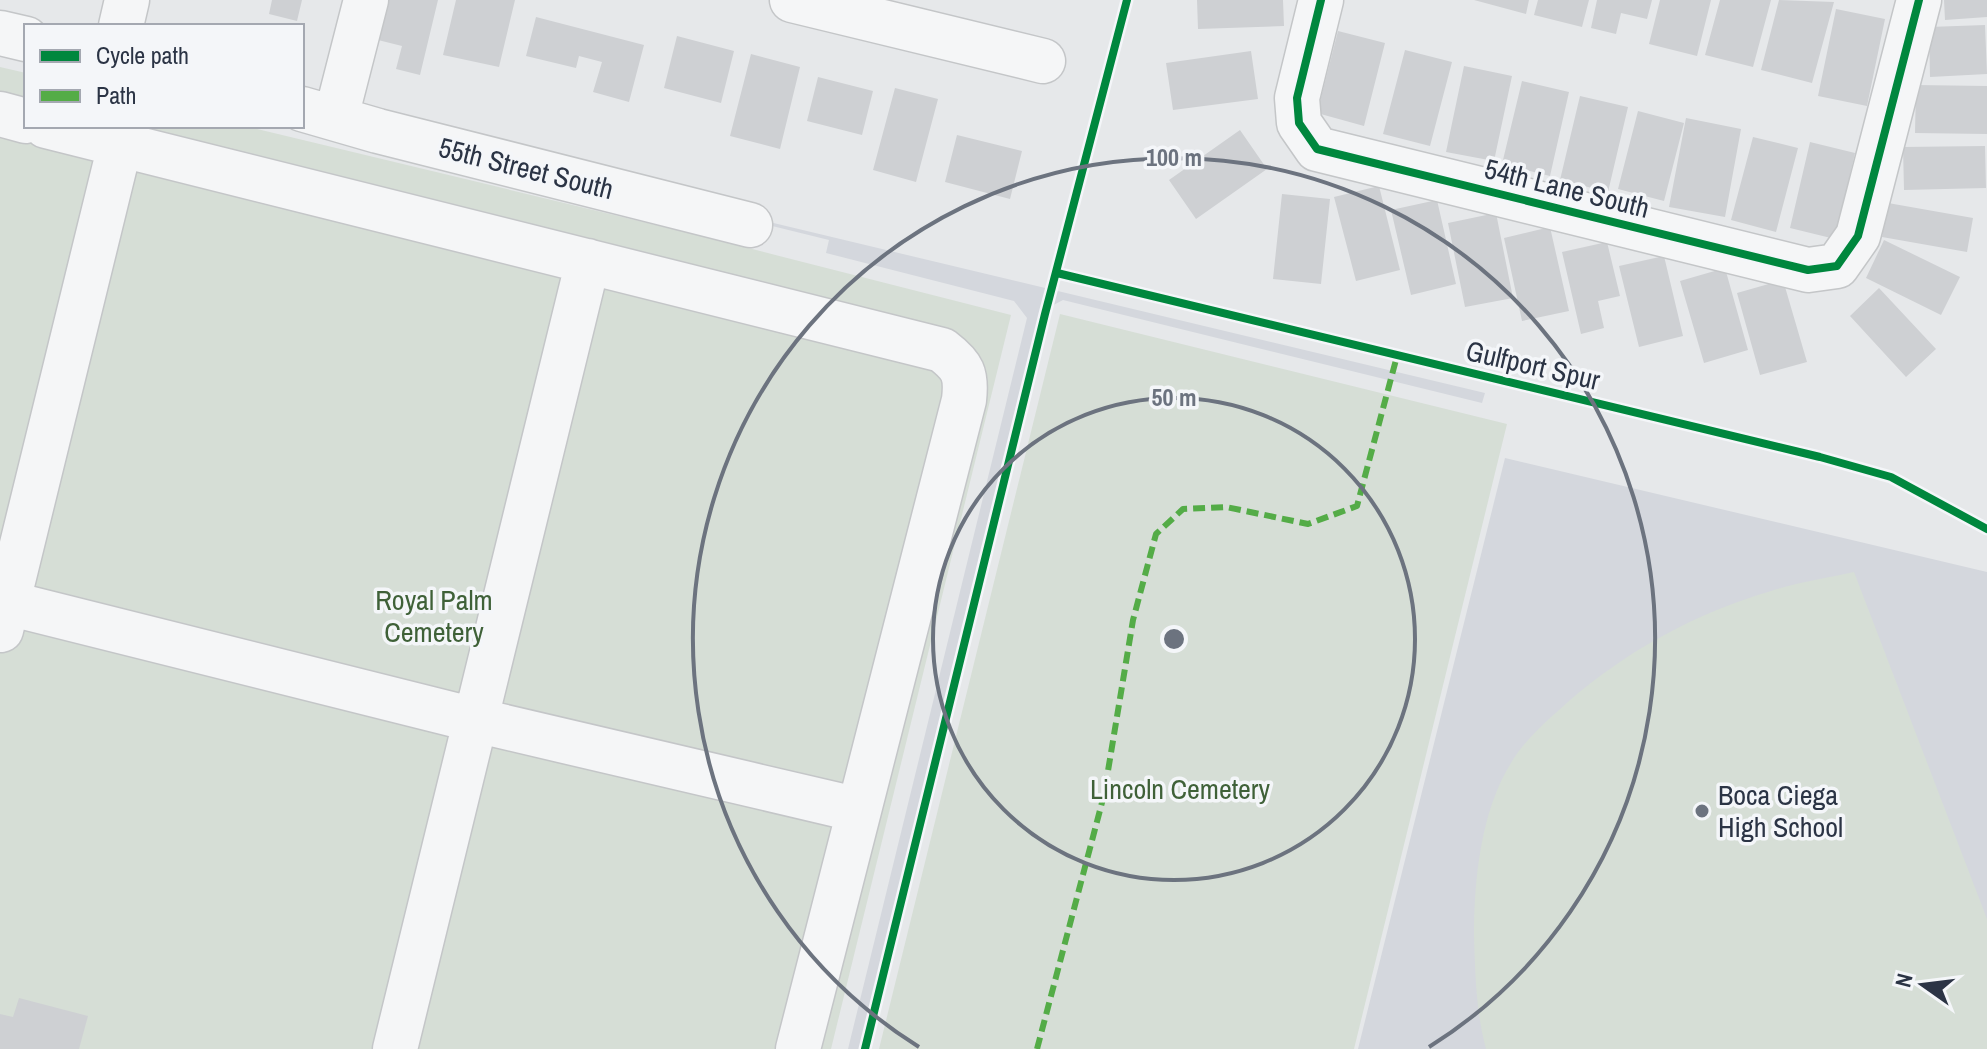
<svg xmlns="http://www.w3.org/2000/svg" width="1987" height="1049" viewBox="0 0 1987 1049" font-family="'Archivo Narrow',sans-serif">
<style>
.built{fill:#d4d7dd}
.green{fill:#d6ded6}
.building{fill:#ced0d3}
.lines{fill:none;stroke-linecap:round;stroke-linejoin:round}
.minor-casing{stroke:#c4c6c8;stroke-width:47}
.minor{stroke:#f5f6f7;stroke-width:44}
.quiet{stroke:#54ac47;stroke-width:6;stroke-dasharray:12 6;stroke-linecap:butt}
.cycleway-casing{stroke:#f4f6f9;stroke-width:13}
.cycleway{stroke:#00873e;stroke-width:8}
.ring{fill:none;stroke:#6c737f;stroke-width:4}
.poi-dot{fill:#6c737f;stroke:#f4f6f9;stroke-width:3}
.labels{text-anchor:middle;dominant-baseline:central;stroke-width:7;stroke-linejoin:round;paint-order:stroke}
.street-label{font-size:28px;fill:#2b3445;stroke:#f4f6f9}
.park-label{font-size:28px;fill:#3f6138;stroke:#f4f6f9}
.poi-label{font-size:28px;fill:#2b3445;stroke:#f4f6f9;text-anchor:start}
.centre{fill:#6c737f;stroke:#f4f6f9;stroke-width:4}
.ring-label{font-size:24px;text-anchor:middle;font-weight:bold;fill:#6c737f;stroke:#f4f6f9;stroke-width:7;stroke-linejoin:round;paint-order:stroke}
</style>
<rect width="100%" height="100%" fill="#e6e8ea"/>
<path class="built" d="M 392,132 L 1485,393 L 1482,403 L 1063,300 L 1044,310 L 863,1049 L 848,1049 L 1027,318 L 1014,301 L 826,253 L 829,240 Z
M 1505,458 L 1987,572 L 1987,1049 L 1358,1049 Z"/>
<path class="green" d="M 0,67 L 26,73 L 26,126 L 245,126 L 689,233 L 1011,315 L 831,1049 L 0,1049 Z
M 1060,314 L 1507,424 L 1354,1049 L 879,1049 Z
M 1854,572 L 1987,919 L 1987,1049 L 1486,1049 C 1476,1012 1475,972 1474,934 C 1474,879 1481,811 1511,763 C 1525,739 1549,719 1569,701 C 1628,650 1696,613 1771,591 C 1798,582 1827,578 1854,572 Z"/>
<path class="building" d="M 272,0 L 302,0 L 297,21 L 269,14 Z
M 387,0 L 438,0 L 420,75 L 396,69 L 402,46 L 378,40 Z
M 456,0 L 515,0 L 499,67 L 443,55 Z
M 1197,0 L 1283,0 L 1284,26 L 1198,29 Z
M 1474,0 L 1529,0 L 1526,14 Z
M 1538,0 L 1589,0 L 1582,27 L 1534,15 Z
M 1597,0 L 1652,0 L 1647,19 L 1621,13 L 1616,34 L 1591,28 Z
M 1660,0 L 1711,0 L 1697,56 L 1649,44 Z
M 1720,0 L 1771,0 L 1753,67 L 1705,55 Z
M 1779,0 L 1834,2 L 1812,83 L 1761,70 Z
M 1944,0 L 1987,0 L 1987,17 L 1945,20 Z
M 1836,9 L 1885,19 L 1867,106 L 1818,96 Z
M 536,17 L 644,45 L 629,102 L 593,92 L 602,62 L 579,56 L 576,68 L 526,56 Z
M 1985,25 L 1987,74 L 1930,77 L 1929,27 Z
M 1338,31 L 1385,43 L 1364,126 L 1317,113 Z
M 677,36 L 734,51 L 721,103 L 664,88 Z
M 1405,50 L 1452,62 L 1430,146 L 1383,134 Z
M 1251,51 L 1258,99 L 1173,110 L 1166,63 Z
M 751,54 L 800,67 L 780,149 L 730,136 Z
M 1464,66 L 1512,76 L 1494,161 L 1446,152 Z
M 818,77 L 873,91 L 862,135 L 807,121 Z
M 1522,81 L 1569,92 L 1550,176 L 1502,164 Z
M 1916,85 L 1987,86 L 1987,134 L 1915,133 Z
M 895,88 L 938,99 L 916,182 L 873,170 Z
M 1580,96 L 1628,107 L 1608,192 L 1560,180 Z
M 1638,111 L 1684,123 L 1664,201 L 1618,189 Z
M 1686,118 L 1741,129 L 1725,217 L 1669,207 Z
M 1240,130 L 1267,169 L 1196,219 L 1169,180 Z
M 957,135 L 1022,151 L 1010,199 L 945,182 Z
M 1753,137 L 1798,148 L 1776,232 L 1731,220 Z
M 1810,142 L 1855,153 L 1835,239 L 1790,228 Z
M 1985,146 L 1986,188 L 1904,190 L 1903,147 Z
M 1379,186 L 1400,270 L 1356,281 L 1334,197 Z
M 1282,194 L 1330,199 L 1321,284 L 1273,279 Z
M 1437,200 L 1456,284 L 1411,295 L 1391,210 Z
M 1888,203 L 1973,218 L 1967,252 L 1882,237 Z
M 1496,213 L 1513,298 L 1465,307 L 1448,223 Z
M 1550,227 L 1569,311 L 1522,321 L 1504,238 Z
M 1884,240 L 1960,277 L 1941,315 L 1866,278 Z
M 1607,242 L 1620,296 L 1598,301 L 1604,328 L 1581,334 L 1562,252 Z
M 1664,256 L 1683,336 L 1639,347 L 1619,266 Z
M 1725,268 L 1748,350 L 1704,363 L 1680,281 Z
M 1783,280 L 1807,362 L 1760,375 L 1737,293 Z
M 1879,288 L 1936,349 L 1906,377 L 1850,316 Z
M 19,998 L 88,1016 L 79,1049 L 0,1049 L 0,1014 L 13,1017 Z"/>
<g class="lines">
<defs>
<path id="minor" d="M 792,0 L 1043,61
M 1321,0 L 1297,98 L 1299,123 L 1317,149 L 1808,270 L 1837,266 L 1858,236 L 1919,0
M 121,26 L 127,0
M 0,33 L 26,39
M 302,109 L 378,131 L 750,225
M 0,114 L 26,121
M 336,117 L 366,0
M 46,126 L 942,350 C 963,366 967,374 964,400 L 798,1049
M 0,601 L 475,720 L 859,810
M 1,630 L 120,145
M 395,1049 L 588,261"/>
</defs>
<use href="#minor" class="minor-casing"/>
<use href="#minor" class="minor"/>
<path class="quiet" d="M 1037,1049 L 1104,795 L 1133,620 L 1156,534 L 1183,509 L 1226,507 L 1308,524 L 1357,506 L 1397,356"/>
<defs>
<path id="cycleway" d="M 1321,0 L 1297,98 L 1299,123 L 1317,149 L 1808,270 L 1837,266 L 1858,236 L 1919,0
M 1057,273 L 1820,457 L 1891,477 L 1987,529
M 865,1049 L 1045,314 L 1127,0"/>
</defs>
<use href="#cycleway" class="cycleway-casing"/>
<use href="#cycleway" class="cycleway"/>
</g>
<g class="ring">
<circle cx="1174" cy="639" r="241"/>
<path d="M919 1047A481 481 0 1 1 1429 1047"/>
</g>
<circle class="poi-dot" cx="1702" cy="811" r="8"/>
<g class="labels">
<g class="street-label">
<text transform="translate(526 168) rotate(14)">55th Street South</text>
<text transform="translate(1567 188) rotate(14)">54th Lane South</text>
<text transform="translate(1533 365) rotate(13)">Gulfport Spur</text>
</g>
<g class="park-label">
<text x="434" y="600">Royal Palm<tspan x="434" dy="32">Cemetery</tspan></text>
<text x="1180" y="789">Lincoln Cemetery</text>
</g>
<g class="poi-label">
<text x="1718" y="795">Boca Ciega<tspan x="1718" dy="32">High School</tspan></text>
</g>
</g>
<circle cx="1174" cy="639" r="12" class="centre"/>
<g class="ring-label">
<text x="1174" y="166">100 m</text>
<text x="1174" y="406">50 m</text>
</g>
<rect x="24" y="24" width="280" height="104" fill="#f4f6f9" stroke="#a4a8b1" stroke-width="2"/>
<rect x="40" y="50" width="40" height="12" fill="#00873e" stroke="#a4a8b1" stroke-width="2"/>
<text x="96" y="64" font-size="24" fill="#2b3445">Cycle path</text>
<rect x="40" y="90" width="40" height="12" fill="#54ac47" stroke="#a4a8b1" stroke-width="2"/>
<text x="96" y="104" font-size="24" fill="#2b3445">Path</text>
<g transform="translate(1923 985) rotate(284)" stroke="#f4f6f9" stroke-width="6" paint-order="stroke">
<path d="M0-6L14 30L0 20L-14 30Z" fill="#2b3445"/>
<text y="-12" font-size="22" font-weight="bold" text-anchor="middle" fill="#2b3445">N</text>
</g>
</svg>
